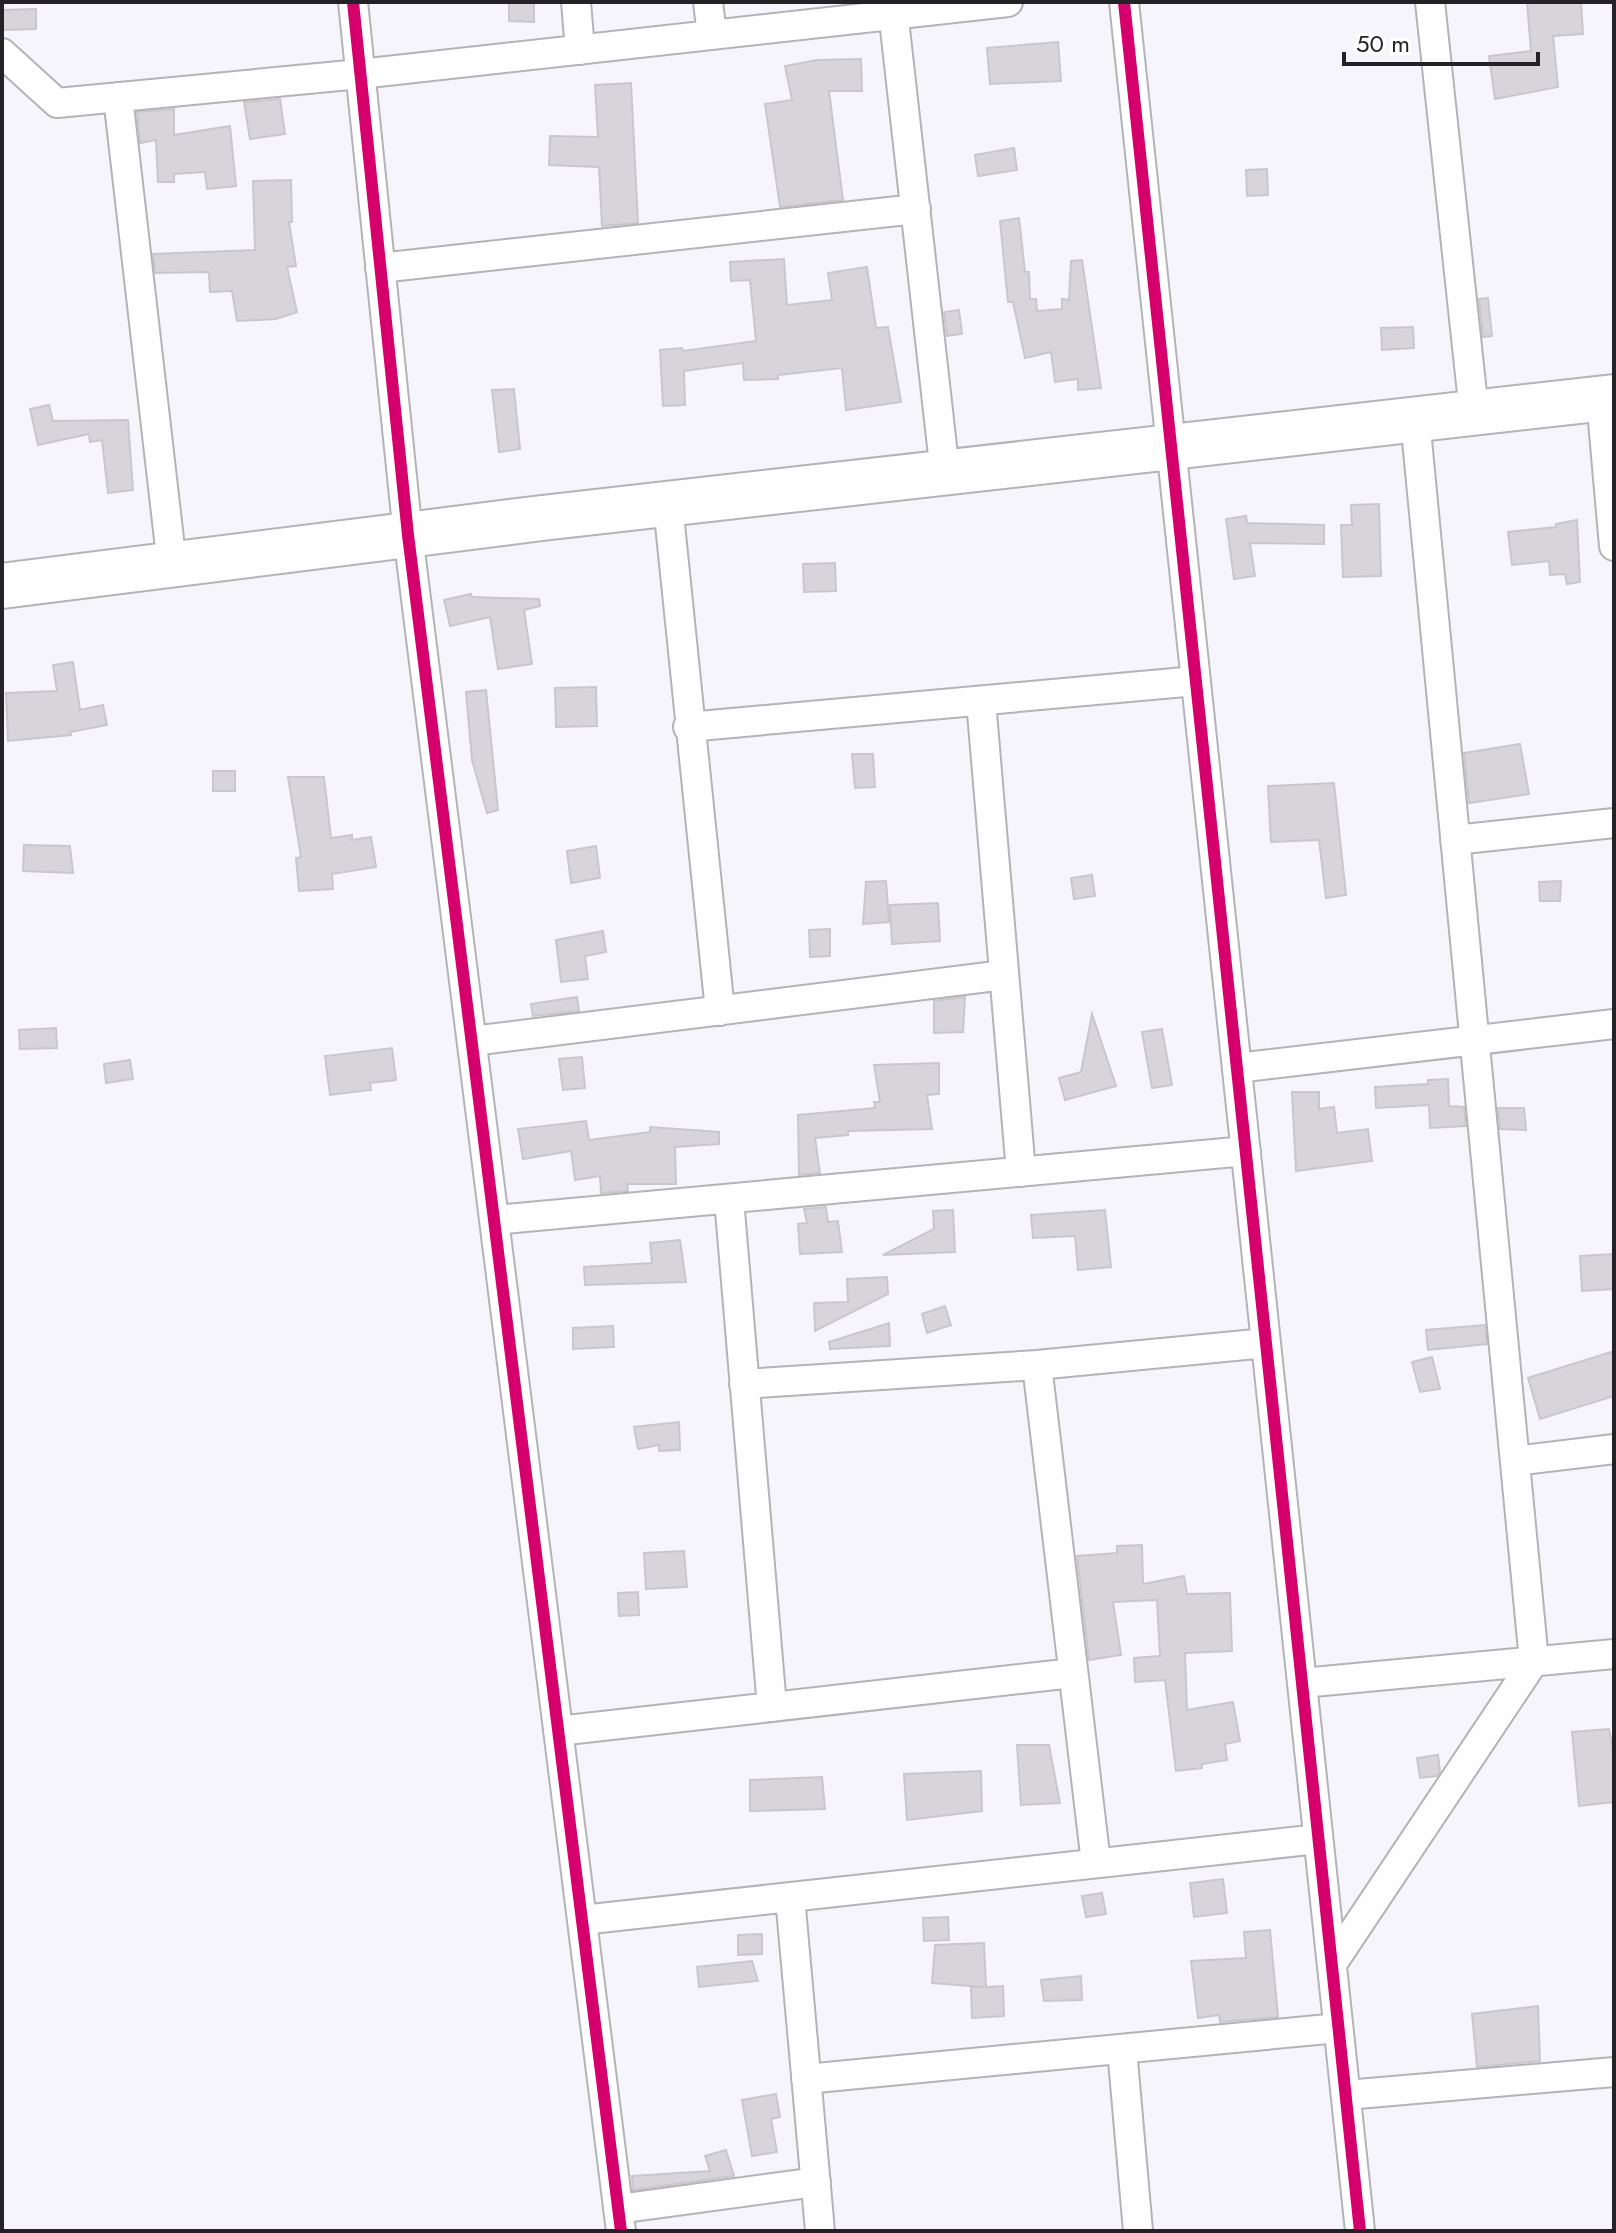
<svg xmlns="http://www.w3.org/2000/svg" width="1616" height="2233" viewBox="0 0 1616 2233" font-family="Jost,sans-serif">
<style>
.building{fill:#d7d5da;stroke:#c9c7cc;stroke-width:2}
.lines{fill:none;stroke-linecap:round;stroke-linejoin:round}
.minor-casing{stroke:#b4b3b8;stroke-width:32}
.primary-casing{stroke:#b4b3b8;stroke-width:48}
.minor{stroke:#fefefe;stroke-width:28}
.primary{stroke:#fefefe;stroke-width:44}
.cycleway-casing{stroke:#fff;stroke-width:17}
.cycleway{stroke:#d6006c;stroke-width:12}
</style>
<rect width="100%" height="100%" fill="#f6f5fb"/>
<path class="building" d="M 509,2 L 534,2 L 534,22 L 509,21 Z
M 1527,2 L 1581,2 L 1583,34 L 1553,36 L 1558,87 L 1495,99 L 1489,56 L 1531,51 Z
M 36,9 L 36,29 L 2,30 L 2,10 Z
M 1058,42 L 1061,81 L 990,84 L 987,48 Z
M 861,59 L 862,91 L 829,91 L 843,200 L 780,207 L 765,104 L 792,100 L 785,66 L 817,60 Z
M 631,83 L 638,223 L 602,226 L 599,167 L 549,165 L 550,136 L 598,137 L 595,85 Z
M 280,99 L 285,134 L 250,139 L 244,102 Z
M 174,109 L 174,135 L 230,126 L 236,186 L 207,189 L 205,172 L 174,174 L 174,182 L 158,182 L 156,140 L 140,143 L 137,112 Z
M 1014,148 L 1017,170 L 978,176 L 975,155 Z
M 1267,169 L 1268,195 L 1247,196 L 1246,170 Z
M 291,180 L 292,222 L 289,222 L 296,266 L 287,267 L 297,312 L 276,319 L 237,321 L 232,291 L 210,292 L 209,272 L 155,273 L 153,254 L 255,250 L 253,181 Z
M 1019,218 L 1025,272 L 1029,272 L 1030,299 L 1036,299 L 1037,311 L 1062,309 L 1062,299 L 1069,300 L 1071,261 L 1082,260 L 1101,388 L 1078,390 L 1078,379 L 1055,382 L 1051,352 L 1025,358 L 1013,302 L 1008,302 L 1000,221 Z
M 784,259 L 787,305 L 832,300 L 828,273 L 867,267 L 876,328 L 888,327 L 901,402 L 846,410 L 842,368 L 778,375 L 778,379 L 744,380 L 743,363 L 684,371 L 685,405 L 663,406 L 660,350 L 682,348 L 683,351 L 756,341 L 750,280 L 731,281 L 730,262 Z
M 1488,298 L 1492,336 L 1483,337 L 1479,299 Z
M 959,310 L 962,334 L 947,336 L 944,312 Z
M 1413,327 L 1414,348 L 1382,350 L 1381,328 Z
M 514,389 L 520,449 L 499,452 L 492,390 Z
M 49,405 L 53,421 L 128,420 L 133,490 L 108,493 L 102,440 L 90,442 L 89,434 L 38,445 L 30,409 Z
M 1379,504 L 1381,576 L 1343,577 L 1341,525 L 1352,525 L 1351,505 Z
M 1246,516 L 1247,523 L 1324,525 L 1324,544 L 1250,543 L 1255,576 L 1234,579 L 1226,519 Z
M 1577,520 L 1580,582 L 1567,584 L 1565,574 L 1550,575 L 1549,561 L 1512,565 L 1508,532 L 1556,527 L 1556,524 Z
M 835,563 L 836,591 L 804,592 L 803,564 Z
M 471,594 L 472,597 L 539,599 L 540,606 L 524,610 L 532,664 L 498,669 L 490,617 L 450,626 L 444,600 Z
M 73,662 L 80,710 L 103,705 L 107,725 L 70,732 L 71,735 L 8,741 L 6,693 L 57,691 L 53,665 Z
M 596,687 L 597,726 L 556,727 L 555,688 Z
M 486,690 L 498,810 L 487,813 L 472,760 L 466,692 Z
M 1520,744 L 1529,794 L 1469,803 L 1464,753 Z
M 852,754 L 873,754 L 875,787 L 855,788 Z
M 213,771 L 235,771 L 235,791 L 213,791 Z
M 288,777 L 324,777 L 331,838 L 352,835 L 352,840 L 371,837 L 376,867 L 332,874 L 333,889 L 299,891 L 296,858 L 301,857 Z
M 1334,783 L 1346,895 L 1326,898 L 1319,840 L 1271,842 L 1268,786 Z
M 24,845 L 70,846 L 73,873 L 23,871 Z
M 596,846 L 600,878 L 571,883 L 567,851 Z
M 1092,875 L 1095,896 L 1074,899 L 1071,878 Z
M 886,881 L 889,922 L 863,924 L 866,882 Z
M 1561,881 L 1560,901 L 1540,901 L 1539,882 Z
M 938,903 L 940,941 L 892,944 L 890,905 Z
M 830,929 L 830,956 L 810,957 L 809,930 Z
M 603,931 L 606,952 L 585,956 L 588,979 L 561,982 L 556,940 Z
M 577,997 L 579,1011 L 533,1016 L 531,1004 Z
M 965,997 L 963,1032 L 934,1033 L 934,1001 Z
M 1092,1014 L 1116,1086 L 1065,1100 L 1059,1078 L 1081,1072 Z
M 56,1028 L 57,1048 L 20,1049 L 19,1030 Z
M 1162,1029 L 1172,1085 L 1152,1088 L 1142,1032 Z
M 392,1048 L 396,1080 L 370,1083 L 371,1090 L 330,1095 L 325,1056 Z
M 582,1057 L 585,1088 L 563,1090 L 559,1059 Z
M 130,1060 L 133,1079 L 106,1083 L 104,1064 Z
M 939,1063 L 939,1094 L 927,1095 L 932,1129 L 848,1131 L 848,1135 L 815,1138 L 820,1173 L 799,1175 L 798,1115 L 875,1108 L 874,1102 L 880,1102 L 874,1065 Z
M 1448,1079 L 1449,1106 L 1464,1107 L 1466,1126 L 1430,1128 L 1429,1105 L 1376,1108 L 1375,1087 L 1428,1084 L 1428,1080 Z
M 1292,1092 L 1319,1092 L 1319,1109 L 1334,1107 L 1337,1133 L 1368,1129 L 1372,1161 L 1296,1171 Z
M 1498,1108 L 1524,1108 L 1526,1130 L 1500,1129 Z
M 586,1121 L 589,1140 L 650,1132 L 650,1127 L 719,1132 L 719,1144 L 675,1147 L 676,1184 L 627,1184 L 628,1191 L 601,1193 L 600,1176 L 575,1180 L 571,1151 L 523,1159 L 518,1129 Z
M 826,1207 L 828,1222 L 838,1221 L 842,1252 L 800,1254 L 798,1224 L 807,1223 L 804,1209 Z
M 953,1210 L 955,1252 L 883,1255 L 934,1229 L 933,1211 Z
M 1105,1210 L 1111,1267 L 1078,1270 L 1075,1236 L 1033,1238 L 1031,1215 Z
M 680,1240 L 686,1282 L 585,1285 L 584,1267 L 652,1263 L 650,1243 Z
M 1614,1254 L 1614,1289 L 1582,1291 L 1580,1256 Z
M 887,1277 L 888,1294 L 815,1331 L 814,1303 L 848,1302 L 847,1279 Z
M 945,1306 L 951,1325 L 927,1333 L 922,1314 Z
M 889,1323 L 890,1346 L 830,1349 L 829,1342 Z
M 1485,1325 L 1487,1344 L 1428,1350 L 1426,1330 Z
M 613,1326 L 614,1347 L 573,1349 L 573,1328 Z
M 1614,1351 L 1614,1396 L 1540,1419 L 1528,1378 Z
M 1432,1357 L 1440,1389 L 1420,1392 L 1412,1362 Z
M 679,1422 L 680,1450 L 659,1451 L 659,1445 L 638,1449 L 634,1427 Z
M 1142,1545 L 1143,1584 L 1184,1576 L 1187,1594 L 1230,1593 L 1232,1651 L 1185,1653 L 1187,1710 L 1233,1702 L 1240,1741 L 1225,1744 L 1227,1760 L 1202,1764 L 1202,1768 L 1176,1771 L 1165,1680 L 1135,1682 L 1134,1658 L 1160,1656 L 1157,1600 L 1113,1602 L 1121,1655 L 1089,1660 L 1077,1556 L 1117,1553 L 1117,1546 Z
M 684,1551 L 687,1587 L 646,1589 L 644,1553 Z
M 638,1592 L 639,1615 L 619,1616 L 618,1593 Z
M 1609,1729 L 1614,1756 L 1614,1802 L 1579,1806 L 1572,1732 Z
M 1017,1745 L 1049,1745 L 1060,1803 L 1021,1805 Z
M 1438,1755 L 1440,1771 L 1437,1776 L 1420,1778 L 1417,1758 Z
M 981,1771 L 982,1811 L 907,1820 L 904,1774 Z
M 822,1777 L 825,1809 L 750,1811 L 750,1780 Z
M 1223,1879 L 1227,1913 L 1194,1917 L 1190,1883 Z
M 1102,1893 L 1106,1914 L 1086,1917 L 1082,1896 Z
M 948,1917 L 949,1940 L 924,1941 L 923,1918 Z
M 1270,1930 L 1278,2017 L 1220,2022 L 1219,2015 L 1198,2018 L 1191,1961 L 1246,1958 L 1244,1932 Z
M 762,1934 L 762,1954 L 738,1955 L 738,1935 Z
M 984,1943 L 986,1987 L 1003,1986 L 1004,2016 L 972,2018 L 971,1987 L 984,1987 L 932,1983 L 935,1945 Z
M 752,1961 L 758,1981 L 699,1987 L 697,1967 Z
M 1081,1976 L 1082,2000 L 1044,2001 L 1041,1980 Z
M 1538,2006 L 1540,2061 L 1477,2067 L 1472,2014 Z
M 776,2094 L 780,2117 L 771,2119 L 777,2152 L 752,2156 L 742,2100 Z
M 726,2150 L 734,2176 L 633,2190 L 632,2176 L 710,2171 L 705,2156 Z"/>
<g class="lines">
<defs>
<path id="minor" d="M 353,2 L 408,535 L 621,2231
M 576,2 L 580,50
M 708,2 L 712,35
M 892,2 L 945,473
M 1124,2 L 1360,2231
M 1430,2 L 1474,412
M 2,53 L 57,103 L 360,74 L 1008,2
M 118,97 L 172,565
M 380,268 L 916,209
M 1601,399 L 1614,546
M 668,505 L 720,1011
M 981,701 L 1021,1172
M 688,727 L 1196,681
M 1455,840 L 1614,823
M 472,1041 L 1004,975
M 1237,1068 L 1614,1024
M 729,1199 L 772,1707
M 494,1220 L 1246,1151
M 1037,1365 L 1096,1863
M 744,1384 L 1037,1365 L 1266,1343
M 1515,1461 L 1614,1449
M 1302,1683 L 1614,1654
M 558,1731 L 1073,1673
M 790,1897 L 820,2231
M 582,1920 L 1318,1839
M 1332,1964 L 1534,1661 L 1415,419
M 1122,2049 L 1138,2231
M 806,2079 L 1338,2028
M 1346,2095 L 1614,2072
M 618,2209 L 816,2182"/>
<path id="primary" d="M 2,586 L 542,518 L 1614,397"/>
</defs>
<use href="#minor" class="minor-casing"/>
<use href="#primary" class="primary-casing"/>
<use href="#minor" class="minor"/>
<use href="#primary" class="primary"/>
<defs>
<path id="cycleway" d="M 353,2 L 408,535 L 621,2231
M 1124,2 L 1360,2231"/>
</defs>
<use href="#cycleway" class="cycleway-casing"/>
<use href="#cycleway" class="cycleway"/>
</g>
<rect width="1616" height="2233" fill="none" stroke="#242227" stroke-width="8"/>
<path d="M1344 52v12h194v-12" fill="none" stroke="#242227" stroke-width="4"/>
<text x="1356" y="52" font-size="24" fill="#242227" stroke="#ffffff" stroke-width="6" paint-order="stroke">50 m</text>
</svg>
